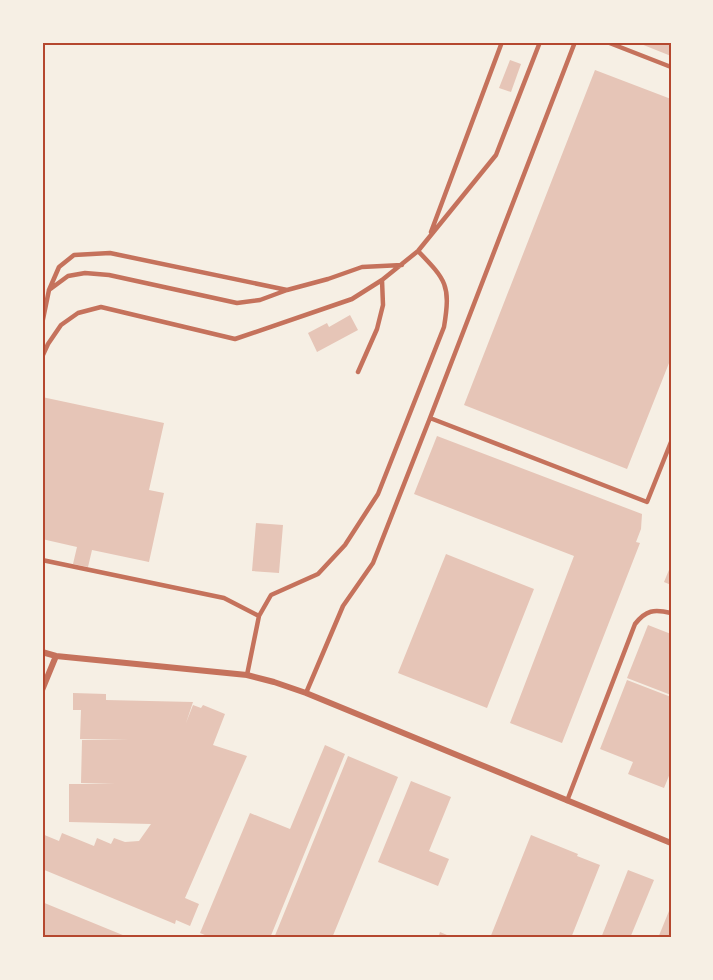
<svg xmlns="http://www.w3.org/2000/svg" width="713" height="980" viewBox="0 0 713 980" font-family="Barlow,sans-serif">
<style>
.building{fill:#e6c5b7}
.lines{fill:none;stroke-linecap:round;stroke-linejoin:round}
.service{stroke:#c5725c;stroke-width:4.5}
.minor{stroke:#c5725c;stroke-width:6}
.neatline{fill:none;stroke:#b5482f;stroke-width:2}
</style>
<rect width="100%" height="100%" fill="#f6efe4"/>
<path class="building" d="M 636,42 L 671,42 L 671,56 Z
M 510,60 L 521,64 L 511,92 L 499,88 Z
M 595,70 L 671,99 L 671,358 L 627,469 L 464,405 Z
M 350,315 L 358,330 L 317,352 L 308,333 L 327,323 L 329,327 Z
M 42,397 L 164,423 L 149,490 L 164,493 L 149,562 L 92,550 L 88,567 L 73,564 L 77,547 L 42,539 Z
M 437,436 L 642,514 L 641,529 L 636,542 L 640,543 L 562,743 L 510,723 L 574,556 L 414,494 Z
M 256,523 L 283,525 L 279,573 L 252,571 Z
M 446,554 L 534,589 L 487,708 L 398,673 Z
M 671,565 L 671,585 L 664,582 Z
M 648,625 L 671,634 L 671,695 L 627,678 Z
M 627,680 L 671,697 L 671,771 L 664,788 L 628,774 L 633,762 L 600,749 Z
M 73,693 L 106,694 L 106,700 L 193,702 L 186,723 L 193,705 L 201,708 L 203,705 L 225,714 L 213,745 L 247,756 L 185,898 L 199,904 L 190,926 L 176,920 L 175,924 L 42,869 L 42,834 L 59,841 L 62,833 L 94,846 L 97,838 L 111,844 L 114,838 L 125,842 L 139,841 L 151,824 L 69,822 L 69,784 L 115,784 L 81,783 L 82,740 L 129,740 L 80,739 L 81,710 L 73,710 Z
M 325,745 L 345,754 L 270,938 L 212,938 L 200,933 L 250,813 L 290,829 Z
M 348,756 L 398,777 L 332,938 L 274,938 Z
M 411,781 L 451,797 L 429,851 L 449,859 L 438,886 L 378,862 Z
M 531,835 L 578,854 L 577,856 L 600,865 L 571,938 L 490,938 Z
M 628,870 L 654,880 L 630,938 L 601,938 Z
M 42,902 L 130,938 L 42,938 Z
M 669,911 L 671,912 L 671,938 L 658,938 Z
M 440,932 L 454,938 L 438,938 Z"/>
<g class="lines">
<path class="service" d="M 607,42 L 671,67
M 431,232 L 502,42
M 49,290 L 68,276 L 85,273 L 109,275 L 237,303 L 260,300 L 287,290 L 328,279 L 362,267 L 402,265
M 42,324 L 49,290 L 59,267 L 74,255 L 110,253 L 287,290
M 42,357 L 48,344 L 61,325 L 78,313 L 101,307 L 235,339 L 352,299 L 382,280 L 418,251 L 496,155 L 540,42
M 358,372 L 377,329 L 383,305 L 382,280
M 430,418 L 647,502 L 671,442
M 42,560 L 224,598 L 259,616
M 247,675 L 259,616 L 271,595 L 318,574 L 345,545 L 378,494 L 444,327 C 451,285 446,280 418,251
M 306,693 L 343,606 L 373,563 L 430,418 L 575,42
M 567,801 L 635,624 C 646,610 654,609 671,613"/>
<path class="minor" d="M 42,652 L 56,656 L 247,675 L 274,682 L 306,693 L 671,843
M 42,690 L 56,656"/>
</g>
<rect width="713" height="980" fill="none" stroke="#f6efe4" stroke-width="87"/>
<rect x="44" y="44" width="626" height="892" class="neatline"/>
</svg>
